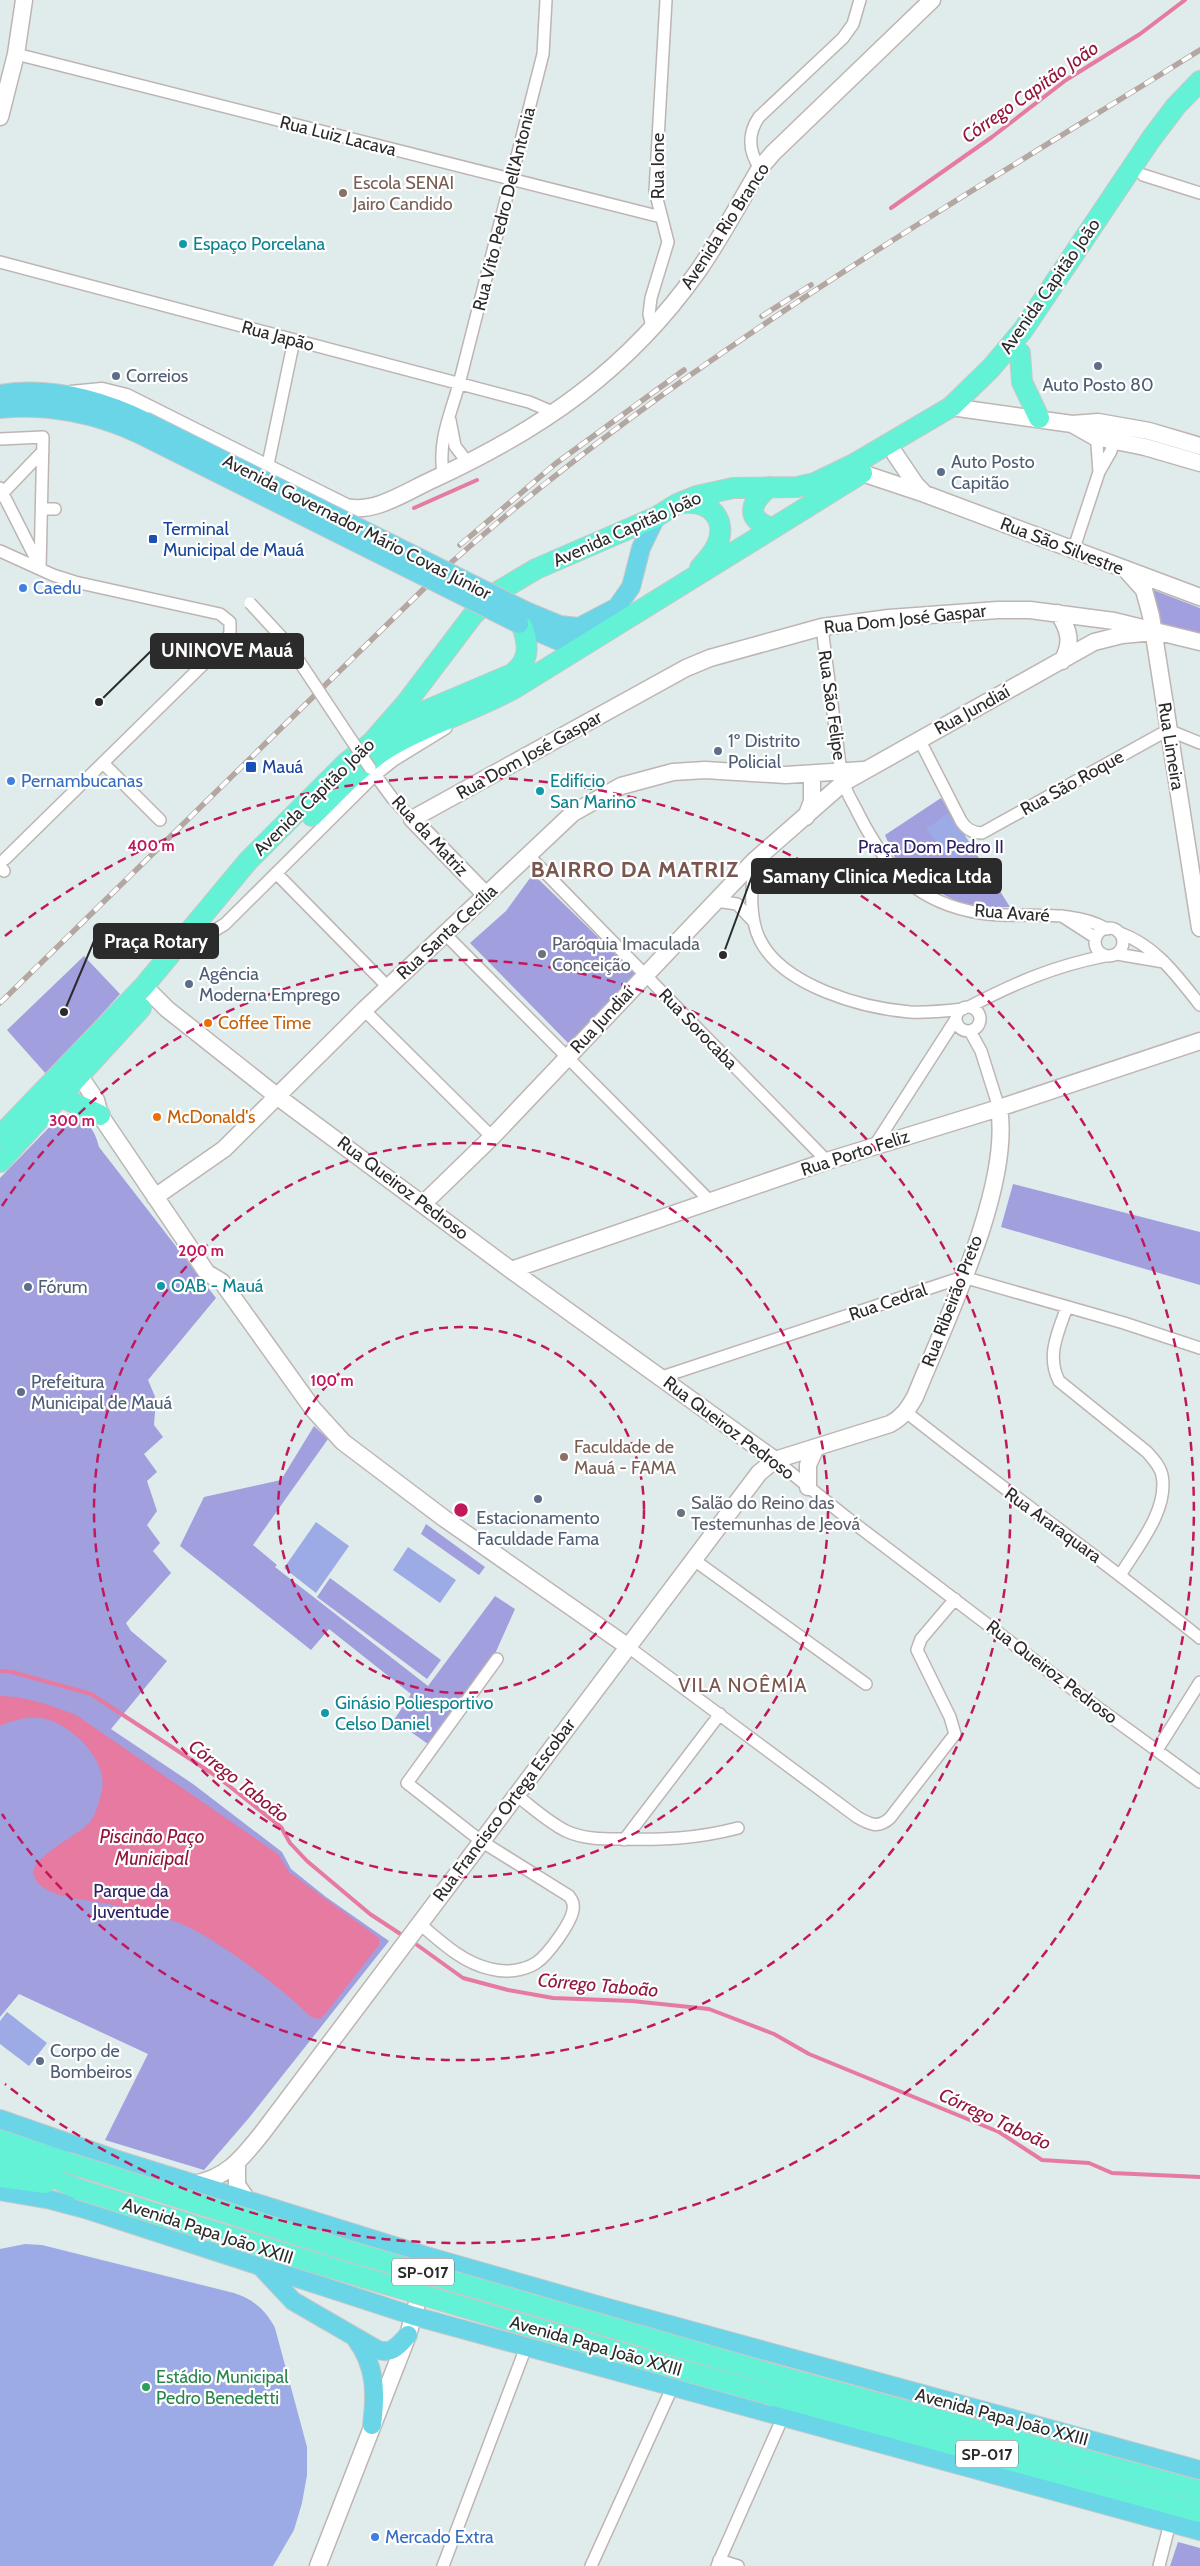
<svg xmlns="http://www.w3.org/2000/svg" width="1200" height="2566" viewBox="0 0 1200 2566" font-family="Cabin,sans-serif">
<style>
.green{fill:#a19fde}
.pitch{fill:#9cabe5}
.water{fill:#e67aa1}
.lines{fill:none;stroke-linecap:round;stroke-linejoin:round}
.stream{stroke:#e67aa1;stroke-width:4}
.street-casing{stroke:#beb5b2;stroke-width:14}
.secondary-casing{stroke:#beb5b2;stroke-width:19}
.primary-casing{stroke:#c8c8c8;stroke-width:20}
.highway-casing{stroke:#c8c8c8;stroke-width:22}
.street{stroke:#fff;stroke-width:11}
.secondary{stroke:#fff;stroke-width:16}
.primary{stroke:#69d5e7;stroke-width:18}
.highway{stroke:#63f2d6;stroke-width:20}
.rail-casing{stroke:#b4a6a1;stroke-width:5.5}
.rail{stroke:#fff;stroke-width:4;stroke-dasharray:11;stroke-linecap:butt}
.street-bridge-casing{stroke:#beb5b2;stroke-width:14;stroke-linecap:butt}
.primary-bridge-casing{stroke:#c8c8c8;stroke-width:20;stroke-linecap:butt}
.highway-bridge-casing{stroke:#c8c8c8;stroke-width:22;stroke-linecap:butt}
.street-bridge{stroke:#fff;stroke-width:11}
.primary-bridge{stroke:#69d5e7;stroke-width:18}
.highway-bridge{stroke:#63f2d6;stroke-width:20}
.ring{fill:none;stroke:#c2185b;stroke-width:2.5;stroke-dasharray:9 6}
.education-dot{fill:#8d6e63;stroke:#fff;stroke-width:2}
.culture-dot{fill:#0f9aa8;stroke:#fff;stroke-width:2}
.service-dot{fill:#5c6f8a;stroke:#fff;stroke-width:2}
.transit-dot{fill:#1a4fb4;stroke:#fff;stroke-width:2}
.shop-dot{fill:#3f7fe0;stroke:#fff;stroke-width:2}
.worship-dot{fill:#6b7280;stroke:#fff;stroke-width:2}
.food-dot{fill:#e8710a;stroke:#fff;stroke-width:2}
.leisure-dot{fill:#2e9e5b;stroke:#fff;stroke-width:2}
.labels{text-anchor:middle;dominant-baseline:central;stroke-width:4.5;stroke-linejoin:round;paint-order:stroke}
.shield{fill:#fff;stroke:#6b6b6b;stroke-width:1}
.shield-label{font-size:16px;font-weight:bold;fill:#2b2b2b}
.street-label{font-size:18px;fill:#2b2b2b;stroke:#fff}
.education-label{font-size:18px;fill:#785e54;stroke:#fff;text-anchor:start}
.culture-label{font-size:18px;fill:#0d838f;stroke:#fff;text-anchor:start}
.service-label{font-size:18px;fill:#4e5e75;stroke:#fff;text-anchor:start}
.transit-label{font-size:18px;fill:#164399;stroke:#fff;text-anchor:start}
.shop-label{font-size:18px;fill:#366cbe;stroke:#fff;text-anchor:start}
.park-label{font-size:18px;fill:#2b2064;stroke:#fff}
.worship-label{font-size:18px;fill:#5b616d;stroke:#fff;text-anchor:start}
.food-label{font-size:18px;fill:#c56008;stroke:#fff;text-anchor:start}
.leisure-label{font-size:18px;fill:#27864d;stroke:#fff;text-anchor:start}
.water-label{font-size:19px;font-style:italic;fill:#93173b;stroke:#fff}
.quarter-label{font-size:20px;letter-spacing:1px;fill:#79574f;stroke:#fff}
.district-label{font-size:22px;font-weight:bold;letter-spacing:1px;fill:#79574f;stroke:#fff}
.centre{fill:#c2185b;stroke:#fff;stroke-width:2.5}
.ring-label{font-size:15px;text-anchor:middle;font-weight:bold;fill:#c2185b;stroke:#fff;stroke-width:4.5;stroke-linejoin:round;paint-order:stroke}
.leader{fill:none;stroke:#2b2b2b;stroke-width:2}
.callout-dot{fill:#2b2b2b;stroke:#fff;stroke-width:2}
.callout{fill:#2b2b2b;stroke:#2b2b2b;stroke-width:2}
.callout-label{font-size:19px;text-anchor:middle;font-weight:bold;fill:#fff}
</style>
<rect width="100%" height="100%" fill="#dfeceb"/>
<path class="green" d="M 1148,588 L 1200,608 L 1200,636 L 1157,627 Z
M 941,798 L 1010,907 L 969,908 L 901,872 L 885,835 Z
M 533,874 L 639,977 L 572,1047 L 470,943 L 506,911 Z
M 84,956 L 120,994 L 47,1075 L 7,1030 Z
M 71,1114 C 88,1121 95,1130 99,1147 L 216,1298 L 148,1380 L 156,1399 L 154,1425 L 163,1437 L 144,1454 L 157,1472 L 147,1481 L 157,1511 L 147,1525 L 160,1543 L 153,1551 L 171,1573 L 126,1623 L 131,1631 L 167,1661 L 111,1729 L 193,1784 L 282,1852 L 291,1869 L 326,1897 L 389,1941 L 248,2119 L 204,2170 L 105,2140 L 148,2054 L 19,1994 L 0,2017 L 0,1178 L 61,1115 Z
M 1013,1184 L 1200,1232 L 1200,1285 L 1001,1227 Z
M 314,1426 L 328,1439 L 253,1545 L 277,1565 L 275,1567 L 428,1686 L 495,1596 L 515,1609 L 494,1656 L 428,1744 L 394,1720 L 411,1694 L 329,1629 L 311,1650 L 180,1546 L 204,1497 L 281,1480 Z
M 426,1524 L 485,1567 L 479,1575 L 421,1534 Z
M 330,1578 L 441,1660 L 427,1679 L 317,1597 Z
M 1178,2542 L 1200,2548 L 1200,2566 L 1170,2566 Z"/>
<path class="pitch" d="M 948,813 L 973,847 L 951,860 L 926,829 Z
M 316,1522 L 349,1546 L 316,1593 L 284,1568 Z
M 408,1547 L 456,1580 L 440,1603 L 393,1570 Z
M 7,2012 L 47,2043 L 29,2066 L 0,2044 L 0,2021 Z
M 25,2244 L 42,2245 L 234,2293 C 253,2299 266,2310 275,2328 L 307,2447 L 307,2475 L 302,2503 L 294,2530 L 273,2566 L 0,2566 L 0,2249 Z"/>
<path class="water" d="M 0,1696 C 27,1696 52,1706 76,1715 L 278,1854 L 289,1872 L 379,1938 L 379,1945 L 326,2013 L 320,2019 L 311,2017 C 280,1987 234,1952 196,1931 C 172,1917 140,1912 113,1905 C 92,1899 43,1900 34,1876 C 27,1859 77,1836 88,1824 C 96,1816 100,1800 102,1789 C 108,1759 69,1722 41,1718 C 30,1716 9,1721 0,1726 Z"/>
<g class="lines">
<path class="stream" d="M 891,208 L 992,137 L 1066,80 L 1140,34 L 1185,0
M 414,508 L 477,480
M 0,1671 L 12,1672 L 91,1694 L 219,1778 L 281,1827 L 290,1843 L 307,1861 L 370,1914 L 405,1937
M 413,1942 L 463,1978 L 508,1990 L 553,1998 L 632,2001 L 709,2009 L 774,2034 L 809,2054 L 999,2132 L 1042,2160 L 1089,2163 L 1112,2173 L 1200,2177"/>
<defs>
<path id="street" d="M 16,54 L 661,217
M 760,168 C 748,151 748,133 759,117 L 843,38 L 853,24 L 860,0
M 1143,175 L 1200,193
M 0,262 L 529,402 L 555,413
M 652,327 L 649,314 L 651,298 L 668,242 L 655,191 L 666,0
M 450,420 L 455,446 L 468,463
M 1096,431 L 1099,472
M 0,439 L 43,437 L 40,569
M 267,469 L 294,340
M 443,474 C 438,440 450,416 459,384 L 543,54 L 546,0
M 0,488 L 39,565
M 0,496 L 43,451
M 42,509 L 55,509
M 0,551 L 53,575 L 75,582 L 220,614 L 230,622 L 230,632 L 227,641 L 5,859
M 1073,551 L 1099,472 L 1111,451 L 1115,435
M 822,627 C 826,661 831,694 835,728 C 838,746 839,764 843,781 C 846,793 854,804 859,815 C 887,870 918,903 980,913 C 1022,920 1069,907 1107,929
M 919,739 L 961,821 C 966,829 972,833 982,833 L 1168,730 L 1200,743
M 103,763 L 160,820
M 371,769 L 393,799 L 412,819
M 528,855 L 827,1161
M 754,861 C 752,886 748,916 760,940 C 783,986 862,1008 910,1012 C 927,1013 945,1011 963,1009
M 0,866 L 4,871
M 276,873 L 388,987
M 716,901 L 737,904 L 754,922
M 1062,916 L 1096,938
M1095 942a14 14 0 1 1 28 0a14 14 0 1 1-28 0Z
M 1120,933 C 1156,946 1177,976 1200,1005
M 445,934 L 710,1201
M 198,941 L 225,924 L 375,775 L 394,760 L 446,728
M 1117,954 L 1164,962
M 969,1007 C 1015,983 1054,966 1105,956
M956 1019a12 12 0 1 1 24 0a12 12 0 1 1-24 0Z
M 364,1010 L 492,1137
M 970,1031 L 981,1051 L 999,1108
M 875,1145 L 956,1019
M 1067,1307 C 1058,1332 1046,1356 1059,1381 L 1147,1452 C 1153,1459 1160,1466 1162,1475 C 1169,1510 1137,1547 1121,1574
M 662,1377 L 963,1277 L 1124,1323 L 1200,1348
M 906,1412 C 1003,1489 1104,1561 1200,1638
M 775,1460 L 846,1517 L 1067,1685 L 1200,1782
M 694,1560 L 866,1684
M 627,1646 L 857,1817 C 869,1824 878,1829 890,1818 L 955,1734 L 950,1717 L 917,1650 L 921,1639 L 955,1599
M 1157,1750 L 1200,1682
M 516,1795 C 532,1807 548,1822 566,1831 C 583,1839 602,1839 619,1839 C 662,1840 696,1839 738,1828
M 624,1840 L 720,1714
M 420,1924 C 441,1942 463,1963 491,1969 C 506,1973 523,1971 536,1963 C 548,1955 571,1923 573,1910 C 574,1903 572,1900 569,1896 L 481,1841 L 407,1783 L 497,1659
M 719,2560 L 738,2566
M 443,2566 L 526,2347
M 591,2566 L 672,2388
M 717,2566 L 782,2419
M 1159,2566 L 1170,2523"/>
<path id="secondary" d="M 0,117 L 16,54 L 24,0
M 71,394 L 102,391 L 126,397 L 346,507 C 375,514 407,491 434,479 C 542,429 628,370 698,271 C 721,238 740,202 760,168 L 773,153 L 932,0
M 951,407 L 1072,424 L 1098,422 L 1149,431 L 1200,446
M 1072,424 L 1095,437 L 1145,447 L 1200,463
M 895,454 L 916,485 L 925,494
M 862,473 L 925,494 L 1200,597
M 1127,571 L 1144,590 L 1151,616 L 1200,928
M 1058,613 C 1069,629 1073,643 1062,661
M 806,817 L 812,801 L 812,782
M 486,895 L 412,819 L 686,668 L 710,658 L 822,627 L 889,618 L 998,610 L 1030,610 L 1114,621 L 1200,642
M 144,986 L 167,1009 L 278,1097 L 511,1270 L 775,1460
M 73,1066 L 96,1100 L 100,1115 L 207,1273 L 222,1282 L 313,1409 L 343,1442 L 445,1519 L 627,1646
M 155,1197 L 224,1149 L 364,1010 L 573,813 L 621,786 L 673,772 L 705,770 L 786,775 L 863,770
M 423,1204 L 492,1137 L 754,861 L 843,783 L 1094,642 L 1122,635 L 1154,632
M 511,1270 L 827,1161 L 999,1108 L 1200,1041
M 808,1487 L 808,1465 L 816,1447
M 237,2164 L 237,2185 L 248,2201
M 192,2184 C 227,2179 243,2157 263,2132 L 759,1473 L 775,1460 L 890,1424 C 903,1417 908,1409 915,1397 C 945,1322 1012,1187 999,1108
M 318,2566 L 408,2335 L 423,2282"/>
<path id="primary" d="M 0,394 C 49,386 101,400 145,421
M 0,409 C 47,404 97,414 139,434
M 526,611 L 560,625 L 579,627 L 617,607 L 631,587 L 641,548 L 656,517
M 519,624 L 561,642 L 586,644
M 0,2119 L 115,2159 L 430,2257 L 594,2304 L 1200,2470
M 0,2191 L 51,2200 L 85,2209 L 414,2316 L 1200,2531
M 262,2268 L 293,2301 L 376,2349 C 391,2356 399,2345 408,2335
M 356,2339 C 376,2366 376,2393 372,2425"/>
<path id="highway" d="M 1020,353 L 1022,382 L 1039,418
M 769,487 C 751,502 744,518 771,528
M 684,503 C 710,500 728,520 717,545 C 713,554 706,561 700,568
M 388,732 L 425,711 L 512,674 C 530,661 529,645 522,626
M 312,816 C 336,793 360,765 389,747 C 429,723 474,711 515,688 L 862,473
M 61,1097 L 100,1115
M 0,1136 L 144,986 L 248,861 L 346,763 L 372,742 L 407,702 L 473,615 L 499,591 L 536,569 L 656,517 L 677,504 L 697,496 L 733,488 L 797,487 L 815,483 L 854,464 L 951,407 L 991,368 L 1023,330 L 1151,139 L 1176,106 L 1200,81
M 0,1162 L 141,1008
M 0,2140 L 66,2162
M 0,2158 L 47,2174 L 78,2189
M 0,2177 L 45,2183
M 782,2377 L 1200,2491
M 775,2396 L 1200,2512"/>
</defs>
<use href="#street" class="street-casing"/>
<use href="#secondary" class="secondary-casing"/>
<use href="#primary" class="primary-casing"/>
<use href="#highway" class="highway-casing"/>
<use href="#street" class="street"/>
<use href="#secondary" class="secondary"/>
<use href="#primary" class="primary"/>
<use href="#highway" class="highway"/>
<defs>
<path id="rail" d="M 762,316 L 811,285
M 460,545 L 555,464 L 684,370
M 0,1003 L 445,568 C 674,364 941,211 1200,50"/>
</defs>
<use href="#rail" class="rail-casing"/>
<use href="#rail" class="rail"/>
<defs>
<path id="street-bridge" d="M 250,603 L 287,643 L 370,768"/>
<path id="primary-bridge" d="M 145,421 L 526,611
M 139,434 L 519,624"/>
<path id="highway-bridge" d="M 66,2162 L 352,2252 L 782,2377
M 78,2189 C 309,2263 541,2331 775,2396"/>
</defs>
<use href="#street-bridge" class="street-bridge-casing"/>
<use href="#primary-bridge" class="primary-bridge-casing"/>
<use href="#highway-bridge" class="highway-bridge-casing"/>
<use href="#street-bridge" class="street-bridge"/>
<use href="#primary-bridge" class="primary-bridge"/>
<use href="#highway-bridge" class="highway-bridge"/>
</g>
<g class="ring">
<circle cx="461" cy="1510" r="183"/>
<circle cx="461" cy="1510" r="367"/>
<path d="M2 1206A550 550 0 1 1 2 1814"/>
<path d="M5 936A733 733 0 1 1 5 2084"/>
</g>
<g class="education-dot">
<circle cx="343" cy="193" r="5"/>
<circle cx="564" cy="1457" r="5"/>
</g>
<g class="culture-dot">
<circle cx="183" cy="244" r="5"/>
<circle cx="540" cy="791" r="5"/>
<circle cx="161" cy="1286" r="5"/>
<circle cx="325" cy="1713" r="5"/>
</g>
<g class="service-dot">
<circle cx="1098" cy="366" r="5"/>
<circle cx="116" cy="376" r="5"/>
<circle cx="941" cy="472" r="5"/>
<circle cx="718" cy="751" r="5"/>
<circle cx="189" cy="984" r="5"/>
<circle cx="28" cy="1287" r="5"/>
<circle cx="21" cy="1392" r="5"/>
<circle cx="538" cy="1499" r="5"/>
<circle cx="40" cy="2061" r="5"/>
</g>
<g class="transit-dot">
<rect x="148" y="534" width="10" height="10" rx="2.5"/>
<rect x="245" y="761" width="12" height="12" rx="2.5"/>
</g>
<g class="shop-dot">
<circle cx="23" cy="588" r="5"/>
<circle cx="11" cy="781" r="5"/>
<circle cx="375" cy="2537" r="5"/>
</g>
<g class="worship-dot">
<circle cx="542" cy="954" r="5"/>
<circle cx="681" cy="1513" r="5"/>
</g>
<g class="food-dot">
<circle cx="208" cy="1023" r="5"/>
<circle cx="157" cy="1117" r="5"/>
</g>
<circle class="leisure-dot" cx="146" cy="2387" r="5"/>
<g class="labels">
<g class="shield">
<rect x="392" y="2258.5" width="62" height="27" rx="4"/>
<rect x="956" y="2440.5" width="62" height="27" rx="4"/>
</g>
<g class="shield-label">
<text x="423" y="2272">SP-017</text>
<text x="987" y="2454">SP-017</text>
</g>
<g class="street-label">
<text transform="translate(338 136) rotate(14)">Rua Luiz Lacava</text>
<text transform="translate(658 166) rotate(-90)">Rua Ione</text>
<text transform="translate(504 209) rotate(-76)">Rua Vito Pedro Dell'Antonia</text>
<text transform="translate(725 226) rotate(-57)">Avenida Rio Branco</text>
<text transform="translate(1050 286) rotate(-55)">Avenida Capitão João</text>
<text transform="translate(278 336) rotate(15)">Rua Japão</text>
<text transform="translate(357 527) rotate(27)">Avenida Governador Mário Covas Júnior</text>
<text transform="translate(627 529) rotate(-24)">Avenida Capitão João</text>
<text transform="translate(1062 546) rotate(21)">Rua São Silvestre</text>
<text transform="translate(905 619) rotate(-6)">Rua Dom José Gaspar</text>
<text transform="translate(832 705) rotate(82)">Rua São Felipe</text>
<text transform="translate(972 710) rotate(-29)">Rua Jundiaí</text>
<text transform="translate(1171 746) rotate(81)">Rua Limeira</text>
<text transform="translate(529 755) rotate(-29)">Rua Dom José Gaspar</text>
<text transform="translate(1072 783) rotate(-29)">Rua São Roque</text>
<text transform="translate(314 797) rotate(-44)">Avenida Capitão João</text>
<text transform="translate(430 836) rotate(47)">Rua da Matriz</text>
<text transform="translate(1012 913) rotate(4)">Rua Avaré</text>
<text transform="translate(447 932) rotate(-43)">Rua Santa Cecília</text>
<text transform="translate(602 1020) rotate(-47)">Rua Jundiaí</text>
<text transform="translate(698 1029) rotate(46)">Rua Sorocaba</text>
<text transform="translate(855 1153) rotate(-18)">Rua Porto Feliz</text>
<text transform="translate(403 1188) rotate(37)">Rua Queiroz Pedroso</text>
<text transform="translate(952 1301) rotate(-69)">Rua Ribeirão Preto</text>
<text transform="translate(888 1302) rotate(-19)">Rua Cedral</text>
<text transform="translate(729 1428) rotate(37)">Rua Queiroz Pedroso</text>
<text transform="translate(1053 1525) rotate(36)">Rua Araraquara</text>
<text transform="translate(1052 1672) rotate(37)">Rua Queiroz Pedroso</text>
<text transform="translate(504 1810) rotate(-53)">Rua Francisco Ortega Escobar</text>
<text transform="translate(208 2231) rotate(18)">Avenida Papa João XXIII</text>
<text transform="translate(596 2346) rotate(16)">Avenida Papa João XXIII</text>
<text transform="translate(1002 2417) rotate(15)">Avenida Papa João XXIII</text>
</g>
<g class="education-label">
<text x="353" y="183">Escola SENAI<tspan x="353" dy="21">Jairo Candido</tspan></text>
<text x="574" y="1447">Faculdade de<tspan x="574" dy="21">Mauá - FAMA</tspan></text>
</g>
<g class="culture-label">
<text x="193" y="244">Espaço Porcelana</text>
<text x="550" y="781">Edifício<tspan x="550" dy="21">San Marino</tspan></text>
<text x="171" y="1286">OAB - Mauá</text>
<text x="335" y="1703">Ginásio Poliesportivo<tspan x="335" dy="21">Celso Daniel</tspan></text>
</g>
<g class="service-label">
<text x="126" y="376">Correios</text>
<text x="1098" y="385" text-anchor="middle">Auto Posto 80</text>
<text x="951" y="462">Auto Posto<tspan x="951" dy="21">Capitão</tspan></text>
<text x="728" y="741">1º Distrito<tspan x="728" dy="21">Policial</tspan></text>
<text x="199" y="974">Agência<tspan x="199" dy="21">Moderna Emprego</tspan></text>
<text x="38" y="1287">Fórum</text>
<text x="31" y="1382">Prefeitura<tspan x="31" dy="21">Municipal de Mauá</tspan></text>
<text x="538" y="1518" text-anchor="middle">Estacionamento<tspan x="538" dy="21">Faculdade Fama</tspan></text>
<text x="50" y="2051">Corpo de<tspan x="50" dy="21">Bombeiros</tspan></text>
</g>
<g class="transit-label">
<text x="163" y="529">Terminal<tspan x="163" dy="21">Municipal de Mauá</tspan></text>
<text x="262" y="767">Mauá</text>
</g>
<g class="shop-label">
<text x="33" y="588">Caedu</text>
<text x="21" y="781">Pernambucanas</text>
<text x="385" y="2537">Mercado Extra</text>
</g>
<g class="park-label">
<text x="931" y="847">Praça Dom Pedro II</text>
<text x="131" y="1891">Parque da<tspan x="131" dy="21">Juventude</tspan></text>
</g>
<g class="worship-label">
<text x="552" y="944">Paróquia Imaculada<tspan x="552" dy="21">Conceição</tspan></text>
<text x="691" y="1503">Salão do Reino das<tspan x="691" dy="21">Testemunhas de Jeová</tspan></text>
</g>
<g class="food-label">
<text x="218" y="1023">Coffee Time</text>
<text x="167" y="1117">McDonald's</text>
</g>
<g class="leisure-label">
<text x="156" y="2377">Estádio Municipal<tspan x="156" dy="21">Pedro Benedetti</tspan></text>
</g>
<g class="water-label">
<text transform="translate(1030 92) rotate(-35)">Córrego Capitão João</text>
<text transform="translate(239 1781) rotate(38)">Córrego Taboão</text>
<text x="152" y="1836">Piscinão Paço<tspan x="152" dy="22">Municipal</tspan></text>
<text transform="translate(598 1985) rotate(5)">Córrego Taboão</text>
<text transform="translate(995 2119) rotate(25)">Córrego Taboão</text>
</g>
<g class="quarter-label">
<text x="743" y="1685">VILA NOÊMIA</text>
</g>
<g class="district-label">
<text x="635" y="869">BAIRRO DA MATRIZ</text>
</g>
</g>
<circle cx="461" cy="1510" r="8" class="centre"/>
<g class="ring-label">
<text x="151" y="851">400 m</text>
<text x="72" y="1126">300 m</text>
<text x="201" y="1256">200 m</text>
<text x="332" y="1386">100 m</text>
</g>
<path class="leader" d="M99 702L151 651M723 955L752 876M64 1012L94 941"/>
<g class="callout-dot">
<circle cx="99" cy="702" r="5"/>
<circle cx="723" cy="955" r="5"/>
<circle cx="64" cy="1012" r="5"/>
</g>
<g class="callout">
<rect x="151" y="634" width="152" height="34" rx="5"/>
<rect x="752" y="859" width="249" height="34" rx="5"/>
<rect x="94" y="924" width="124" height="34" rx="5"/>
</g>
<g class="callout-label">
<text x="227" y="657">UNINOVE Mauá</text>
<text x="877" y="883">Samany Clinica Medica Ltda</text>
<text x="156" y="948">Praça Rotary</text>
</g>
</svg>
